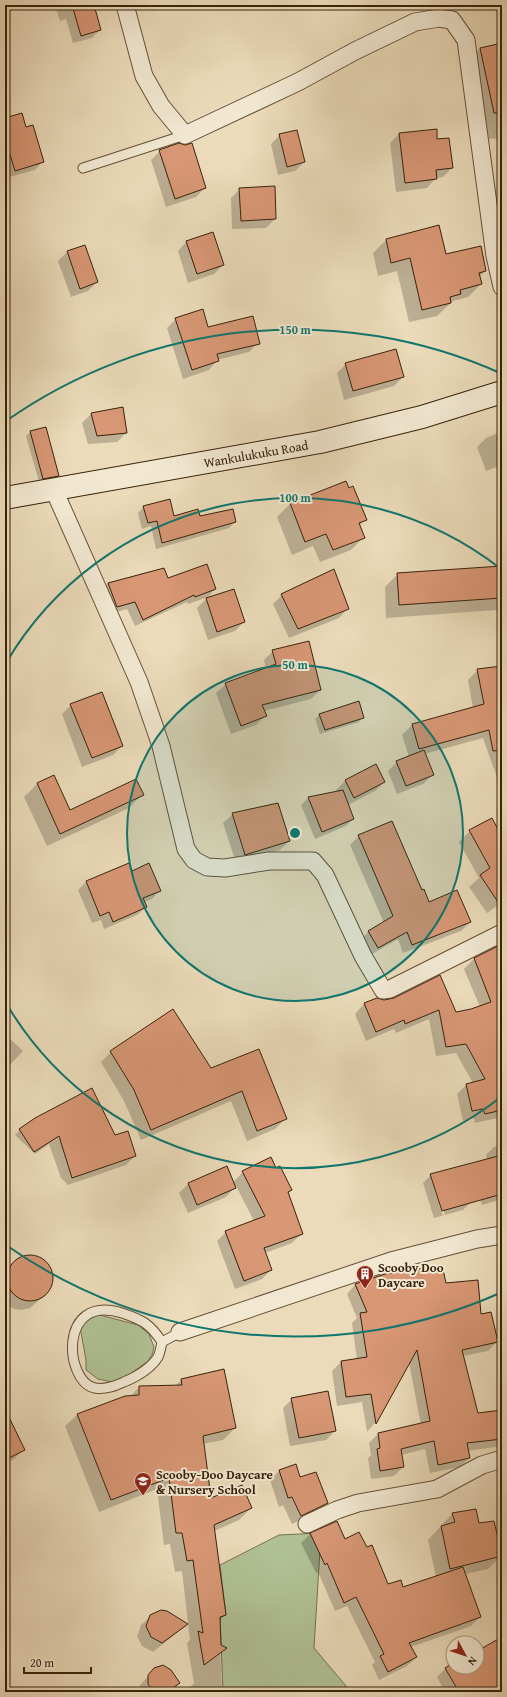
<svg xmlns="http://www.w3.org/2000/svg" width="507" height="1697" viewBox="0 0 507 1697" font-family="'Gentium Book Plus',serif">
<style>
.green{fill:#b0c195;stroke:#747250}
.shadow{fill:#0003;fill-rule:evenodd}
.building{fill:#d89775;stroke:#39220b}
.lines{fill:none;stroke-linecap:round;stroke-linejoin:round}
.service-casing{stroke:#665037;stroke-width:11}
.minor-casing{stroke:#665037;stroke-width:19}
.secondary-casing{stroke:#39220b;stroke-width:24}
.service{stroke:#f2e8d2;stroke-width:9}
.minor{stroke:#f2e8d2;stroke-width:17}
.secondary{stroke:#f2e8d2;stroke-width:22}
.ring{fill:none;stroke:#0f766e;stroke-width:2}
.labels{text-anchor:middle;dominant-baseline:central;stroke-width:4;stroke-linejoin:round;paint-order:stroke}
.street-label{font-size:13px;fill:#39220b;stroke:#f2e8d2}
.poi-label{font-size:13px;font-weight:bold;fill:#39220b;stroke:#f2e8d2;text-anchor:start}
.centre{fill:#0f766e;stroke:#f2e8d2;stroke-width:2}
.ring-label{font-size:12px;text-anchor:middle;font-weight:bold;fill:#0f766e;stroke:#f2e8d2;stroke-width:4;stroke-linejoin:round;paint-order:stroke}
</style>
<rect width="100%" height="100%" fill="#ebdbba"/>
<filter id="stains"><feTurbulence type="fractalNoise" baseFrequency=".005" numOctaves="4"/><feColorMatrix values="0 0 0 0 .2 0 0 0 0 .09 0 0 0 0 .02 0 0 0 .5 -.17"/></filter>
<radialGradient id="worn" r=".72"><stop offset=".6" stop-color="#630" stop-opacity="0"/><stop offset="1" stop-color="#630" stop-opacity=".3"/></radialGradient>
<path class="green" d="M 96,1314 L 138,1325 L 149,1334 L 154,1347 L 152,1355 L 148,1361 L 123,1379 L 112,1382 L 98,1379 L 86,1370 L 86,1360 L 80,1327 L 86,1318 Z
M 321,1533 L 314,1648 L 351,1692 L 223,1692 L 220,1617 L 226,1615 L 220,1565 L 279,1535 Z"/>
<path class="shadow" d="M 55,5 L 100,5 L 94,10 L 100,30 L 92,38 L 73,43 L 66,19 L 60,21 Z
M 502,44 L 502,138 L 489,139 L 471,58 L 480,48 Z
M 5,119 L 26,129 L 43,161 L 35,170 L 5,178 Z
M 436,130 L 436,140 L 452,168 L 443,177 L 436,178 L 427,188 L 396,192 L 390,143 L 399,134 Z
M 280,135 L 304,162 L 295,171 L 278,175 L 271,144 Z
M 160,151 L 205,188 L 196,197 L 166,207 L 151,160 Z
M 502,182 L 502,209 L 497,186 Z
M 240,189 L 275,219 L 266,228 L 232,229 L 231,198 Z
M 438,226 L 446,256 L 485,271 L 479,277 L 481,284 L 468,297 L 453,301 L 437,316 L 409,322 L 397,271 L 378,276 L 373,253 L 386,240 Z
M 187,241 L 223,265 L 214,274 L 188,283 L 178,251 Z
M 84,246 L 97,282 L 88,291 L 71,297 L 58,261 L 67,252 Z
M 176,319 L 207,328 L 258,343 L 249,352 L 217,360 L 209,370 L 183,379 L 167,328 Z
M 346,364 L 403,377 L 394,386 L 344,400 L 337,373 Z
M 122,408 L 126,433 L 117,442 L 88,444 L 82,423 L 91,414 Z
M 502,431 L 502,465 L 486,471 L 477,447 L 486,438 Z
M 30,432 L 58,475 L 54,480 L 39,482 L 26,436 Z
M 346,482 L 365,520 L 359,526 L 364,537 L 351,550 L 320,562 L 313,546 L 292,555 L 277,517 L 290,504 Z
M 144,507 L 173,517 L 199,517 L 235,522 L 229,528 L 156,549 L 151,526 L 142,529 L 138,513 Z
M 502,567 L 502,605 L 496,610 L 386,618 L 385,587 L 398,574 Z
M 167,579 L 215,589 L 208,597 L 188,604 L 187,602 L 135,626 L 127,609 L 109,614 L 101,591 L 108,583 Z
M 282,595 L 348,608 L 339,618 L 289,638 L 273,604 Z
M 206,599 L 244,622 L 235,631 L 208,640 L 197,608 Z
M 273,651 L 320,690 L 311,699 L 264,711 L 265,716 L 256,725 L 231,734 L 216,693 L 226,684 L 266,669 L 264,660 Z
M 502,667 L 502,786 L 500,786 L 483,738 L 424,754 L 432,775 L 423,784 L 397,794 L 388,771 L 397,762 L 409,757 L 402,735 L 412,725 L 473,708 L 468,680 L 478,670 Z
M 359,702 L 363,717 L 359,722 L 320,734 L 315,719 L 319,715 Z
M 71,705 L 122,746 L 113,755 L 82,767 L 62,714 Z
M 375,766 L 384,782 L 375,791 L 348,805 L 353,819 L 346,826 L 315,839 L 301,805 L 308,798 L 337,792 L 336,790 L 345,781 Z
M 54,776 L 70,811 L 142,795 L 129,808 L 47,846 L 24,797 L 37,784 Z
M 233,814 L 289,841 L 280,850 L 236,863 L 223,823 Z
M 470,831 L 502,839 L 502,902 L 487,913 L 469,887 L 479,878 L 459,842 Z
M 359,836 L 421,891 L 429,903 L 470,922 L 461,931 L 403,953 L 398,939 L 369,956 L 360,940 L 368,932 L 384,923 L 350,845 Z
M 128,864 L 131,872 L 160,890 L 152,899 L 144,902 L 146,907 L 137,915 L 104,929 L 101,920 L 92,923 L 78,890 L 86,882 Z
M 498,947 L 502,957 L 502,1117 L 475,1123 L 474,1118 L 463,1121 L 457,1094 L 466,1085 L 473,1083 L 456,1053 L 436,1056 L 429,1019 L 396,1033 L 394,1029 L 366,1041 L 355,1014 L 364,1004 L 377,999 L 384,1001 L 395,999 L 455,1013 L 480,1007 L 464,969 L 474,959 Z
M 5,1034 L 23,1051 L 5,1070 Z
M 111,1052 L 211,1069 L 285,1119 L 275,1129 L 247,1141 L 231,1101 L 141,1140 L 124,1101 L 101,1062 Z
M 24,1126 L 115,1136 L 135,1156 L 126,1165 L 68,1185 L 61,1178 L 49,1144 L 35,1154 L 15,1135 Z
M 502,1145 L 502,1199 L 482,1205 L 476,1184 L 471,1202 L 463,1210 L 434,1218 L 423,1183 L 431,1175 L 487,1160 L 486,1155 L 494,1147 ZM 431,1179 L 433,1179 L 445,1215 L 443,1216 Z
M 226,1167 L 233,1182 L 243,1172 L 275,1169 L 291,1190 L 287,1194 L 301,1234 L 292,1243 L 265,1253 L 271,1270 L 262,1279 L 235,1289 L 217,1241 L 226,1232 L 254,1221 L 236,1186 L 226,1197 L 188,1213 L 179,1193 L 188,1184 Z
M 30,1256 L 38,1257 L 45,1262 L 50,1269 L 52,1277 L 51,1285 L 47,1293 L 30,1308 L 22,1310 L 14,1309 L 5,1303 L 5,1272 L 22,1258 Z
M 502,1270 L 502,1284 L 500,1272 Z
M 446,1284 L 480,1315 L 497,1342 L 488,1351 L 463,1356 L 477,1414 L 502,1411 L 502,1446 L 467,1451 L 469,1458 L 460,1467 L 430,1473 L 425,1449 L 401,1455 L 403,1467 L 394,1476 L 371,1479 L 368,1458 L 371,1455 L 369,1443 L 378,1434 L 421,1425 L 409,1363 L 375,1423 L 367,1432 L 362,1402 L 337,1406 L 332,1371 L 341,1362 L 357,1360 L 352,1323 L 357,1318 L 347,1294 L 355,1285 Z
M 181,1380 L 235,1428 L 223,1440 L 203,1444 L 210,1500 L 251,1508 L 239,1520 L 214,1531 L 225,1615 L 219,1621 L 222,1692 L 186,1692 L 194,1683 L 187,1643 L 190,1640 L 182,1571 L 175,1572 L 170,1544 L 164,1545 L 157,1489 L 99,1512 L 65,1426 L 77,1415 L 130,1397 L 139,1387 L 174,1387 Z
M 292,1399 L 335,1431 L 326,1440 L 290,1446 L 283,1408 Z
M 5,1411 L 23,1450 L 14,1459 L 5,1464 Z
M 279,1471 L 327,1503 L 318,1512 L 292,1524 L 283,1505 L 279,1507 L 270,1480 Z
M 475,1511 L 478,1525 L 501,1556 L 488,1569 L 465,1574 L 480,1617 L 471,1626 L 411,1647 L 416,1657 L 407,1666 L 379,1680 L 372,1665 L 375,1662 L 347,1606 L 335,1611 L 318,1572 L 316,1573 L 301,1543 L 310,1534 L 336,1523 L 345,1540 L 387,1585 L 402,1589 L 436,1577 L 428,1540 L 452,1514 Z
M 156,1612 L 167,1612 L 187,1625 L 153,1652 L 142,1646 L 137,1636 L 141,1625 Z
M 502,1638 L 502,1692 L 445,1692 L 437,1677 L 446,1668 L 453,1665 L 453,1667 L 477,1667 L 477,1652 Z
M 155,1669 L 166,1692 L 139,1692 L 140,1685 Z"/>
<path class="building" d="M 72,5 L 94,5 L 101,30 L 81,36 Z
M 502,43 L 502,113 L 494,113 L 480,48 Z
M 22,113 L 26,127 L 33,125 L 44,162 L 15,171 L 5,138 L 5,118 Z
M 437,129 L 437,139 L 449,138 L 453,168 L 436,170 L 437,179 L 405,183 L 399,133 Z
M 297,130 L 305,162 L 287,167 L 279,134 Z
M 179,143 L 185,145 L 192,143 L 206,188 L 175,199 L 159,150 Z
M 275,186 L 276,219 L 241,221 L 239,188 Z
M 439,225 L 446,254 L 481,246 L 486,271 L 479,273 L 482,284 L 460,290 L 461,294 L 450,297 L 451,303 L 422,310 L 410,258 L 391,263 L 386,239 Z
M 213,232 L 224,265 L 197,274 L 186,241 Z
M 85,245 L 98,282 L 80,289 L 67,251 Z
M 203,309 L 208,327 L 253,316 L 260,344 L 217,354 L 219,361 L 192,370 L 175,318 Z
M 396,349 L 404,377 L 353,391 L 345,363 Z
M 123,407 L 127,433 L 97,436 L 91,413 Z
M 46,427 L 59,476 L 43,479 L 30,431 Z
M 346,481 L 349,488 L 353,486 L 367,520 L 359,523 L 365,538 L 333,550 L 326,534 L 305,542 L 290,503 Z
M 170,499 L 174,516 L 198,509 L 200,516 L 233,509 L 236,522 L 162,543 L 157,521 L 148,523 L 143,506 Z
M 207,564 L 216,589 L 195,597 L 194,595 L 143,620 L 135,602 L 117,607 L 108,583 L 164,568 L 168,578 Z
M 502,566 L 502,598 L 399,605 L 397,573 Z
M 334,569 L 349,609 L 298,629 L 281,594 Z
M 234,589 L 245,622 L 217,632 L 206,598 Z
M 309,641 L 321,690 L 262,705 L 267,716 L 241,726 L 225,683 L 276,664 L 272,650 Z
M 502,666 L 502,750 L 493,751 L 489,730 L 419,749 L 412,724 L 484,704 L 477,669 Z
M 102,692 L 123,746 L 92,758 L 70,704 Z
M 359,701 L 364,718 L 325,730 L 319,714 Z
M 424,750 L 434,775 L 406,786 L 396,761 Z
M 376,764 L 385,782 L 354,798 L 345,780 Z
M 54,775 L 70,810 L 136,779 L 144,795 L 60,834 L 37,783 Z
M 343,790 L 354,819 L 322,832 L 308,797 Z
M 278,803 L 290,841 L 245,855 L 232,813 Z
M 492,818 L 502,837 L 502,908 L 480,875 L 490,868 L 469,830 Z
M 392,821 L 422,890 L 424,889 L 429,902 L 457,890 L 471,922 L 412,945 L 407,932 L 378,948 L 368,931 L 393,916 L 358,835 Z
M 129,863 L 132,871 L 149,863 L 161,891 L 143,898 L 147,907 L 113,922 L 109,912 L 100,916 L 86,881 Z
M 498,946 L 502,955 L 502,1110 L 485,1114 L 483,1109 L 472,1111 L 466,1084 L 485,1079 L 466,1044 L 446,1047 L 439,1010 L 405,1024 L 404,1020 L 376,1032 L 364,1003 L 377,998 L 384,1000 L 394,998 L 440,975 L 456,1012 L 471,1009 L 491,1002 L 474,958 Z
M 173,1009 L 211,1068 L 259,1049 L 287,1119 L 257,1131 L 242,1091 L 151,1130 L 134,1090 L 110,1051 Z
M 92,1088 L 115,1135 L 128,1131 L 136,1156 L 72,1178 L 59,1136 L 34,1152 L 19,1129 L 35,1118 Z
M 502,1155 L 502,1194 L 442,1211 L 430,1174 Z
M 271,1157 L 276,1168 L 280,1166 L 292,1190 L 288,1192 L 303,1234 L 264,1248 L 272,1270 L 244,1281 L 225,1231 L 265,1216 L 242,1171 Z
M 227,1166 L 236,1188 L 197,1205 L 188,1183 Z
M7 1278a23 23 0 1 1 46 0a23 23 0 1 1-46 0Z
M 442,1265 L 446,1283 L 478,1280 L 481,1314 L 491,1312 L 498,1342 L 462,1350 L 478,1413 L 502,1410 L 502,1439 L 467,1443 L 470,1458 L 438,1465 L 434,1441 L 401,1449 L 404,1467 L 380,1471 L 377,1449 L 380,1448 L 378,1433 L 430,1421 L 417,1350 L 376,1424 L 371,1394 L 346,1397 L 341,1361 L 367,1357 L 360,1313 L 367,1312 L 355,1284 L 385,1274 Z
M 224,1369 L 236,1428 L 203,1436 L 211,1498 L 242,1485 L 252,1508 L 214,1525 L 226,1615 L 220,1617 L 221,1645 L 227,1648 L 204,1665 L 198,1631 L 203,1633 L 193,1560 L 187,1561 L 182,1533 L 176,1533 L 169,1478 L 111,1500 L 77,1414 L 125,1396 L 139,1395 L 139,1386 L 182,1385 L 181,1379 Z
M 328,1391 L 336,1431 L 299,1438 L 291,1398 Z
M 5,1409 L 25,1450 L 5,1460 Z
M 296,1464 L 300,1477 L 316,1472 L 328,1503 L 301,1516 L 292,1497 L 288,1498 L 279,1470 Z
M 476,1509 L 479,1523 L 494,1521 L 502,1556 L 450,1569 L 441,1526 L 455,1522 L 452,1513 Z
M 337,1521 L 345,1539 L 359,1532 L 367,1547 L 372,1545 L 388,1584 L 401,1580 L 403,1587 L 463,1567 L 481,1617 L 409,1643 L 417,1657 L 388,1672 L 380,1656 L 384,1654 L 356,1597 L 344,1603 L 327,1563 L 325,1565 L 310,1533 Z
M 161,1610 L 167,1611 L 188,1624 L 162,1643 L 151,1637 L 146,1626 L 150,1615 Z
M 502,1637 L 502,1692 L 459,1692 L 445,1668 L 453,1663 L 453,1667 L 477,1667 L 477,1651 Z
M 163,1665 L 171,1670 L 180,1683 L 167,1692 L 154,1692 L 148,1684 L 148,1675 L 154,1668 Z"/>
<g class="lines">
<defs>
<path id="service" d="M 83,168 L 185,135
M 162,1342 C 161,1347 160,1353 158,1357 C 151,1368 136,1377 124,1382 C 115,1386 105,1390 95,1388 C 65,1383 57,1293 122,1313 C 143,1320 150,1324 162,1342 L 175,1335"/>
<path id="minor" d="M 125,5 L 144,76 L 161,106 L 185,135 L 298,82 L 355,51 L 415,22 L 439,18 L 452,20 L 466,40 L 495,256 L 502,287
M 54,490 L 139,682 L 161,746 L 186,849 L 194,860 L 207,867 L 225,868 L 269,861 L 313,861 L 325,875 L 363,956 L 383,990 L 390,989 L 502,933
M 180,1332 L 391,1261 L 477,1239 L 502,1235
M 307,1524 L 337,1510 L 358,1503 L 437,1489 L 482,1465 L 502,1459"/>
<path id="secondary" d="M 5,498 L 320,442 L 422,417 L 502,392"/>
</defs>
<use href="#service" class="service-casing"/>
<use href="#minor" class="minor-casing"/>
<use href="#secondary" class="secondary-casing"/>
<use href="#service" class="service"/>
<use href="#minor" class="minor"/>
<use href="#secondary" class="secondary"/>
</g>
<circle cx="295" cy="833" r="168" fill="#0f766e" fill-opacity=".12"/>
<g class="ring">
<circle cx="295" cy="833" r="168"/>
<path d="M501 1097A335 335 0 0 1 6 1003M6 663A335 335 0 0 1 501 569"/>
<path d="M500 1293A503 503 0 0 1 6 1245M6 421A503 503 0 0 1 500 373"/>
</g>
<defs>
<symbol id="building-pin" viewBox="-11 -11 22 30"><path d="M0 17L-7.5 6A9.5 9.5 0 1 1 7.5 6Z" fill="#8f2418" stroke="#f2e8d2"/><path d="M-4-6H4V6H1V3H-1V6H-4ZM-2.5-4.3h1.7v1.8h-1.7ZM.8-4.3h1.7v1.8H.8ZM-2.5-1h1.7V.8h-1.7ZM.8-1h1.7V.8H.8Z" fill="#fff"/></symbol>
<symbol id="school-pin" viewBox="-11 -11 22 30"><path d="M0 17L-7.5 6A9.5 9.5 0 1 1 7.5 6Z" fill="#8f2418" stroke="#f2e8d2"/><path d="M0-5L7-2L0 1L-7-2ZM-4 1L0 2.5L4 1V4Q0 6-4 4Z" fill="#fff"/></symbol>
</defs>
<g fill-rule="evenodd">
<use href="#building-pin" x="355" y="1264" width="20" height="27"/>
<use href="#school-pin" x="133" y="1471" width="20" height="27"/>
</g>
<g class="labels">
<g class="street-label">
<text transform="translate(256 454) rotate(-10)">Wankulukuku Road</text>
</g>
<g class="poi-label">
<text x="378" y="1267">Scooby Doo<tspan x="378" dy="15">Daycare</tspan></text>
<text x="156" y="1474">Scooby-Doo Daycare<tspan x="156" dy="15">&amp; Nursery School</tspan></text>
</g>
</g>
<circle cx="295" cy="833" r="6" class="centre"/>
<g class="ring-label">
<text x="295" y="334">150 m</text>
<text x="295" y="502">100 m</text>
<text x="295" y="669">50 m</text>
</g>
<rect width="507" height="1697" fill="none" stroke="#ebdbba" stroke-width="20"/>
<rect x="6" y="6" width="495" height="1685" fill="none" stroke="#39220b" stroke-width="2"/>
<rect x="10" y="10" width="487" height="1677" fill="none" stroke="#39220b"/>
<g transform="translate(465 1655) rotate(130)"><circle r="19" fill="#f2e8d2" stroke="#a89982"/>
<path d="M0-3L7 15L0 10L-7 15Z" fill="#8f2418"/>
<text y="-6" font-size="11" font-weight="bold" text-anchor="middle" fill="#39220b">N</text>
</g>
<path d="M24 1667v6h67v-6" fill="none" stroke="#39220b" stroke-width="2"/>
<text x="30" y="1667" font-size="12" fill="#39220b" stroke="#f2e8d2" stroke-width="3" paint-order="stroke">20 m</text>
<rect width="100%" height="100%" filter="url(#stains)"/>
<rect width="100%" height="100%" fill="url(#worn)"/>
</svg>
